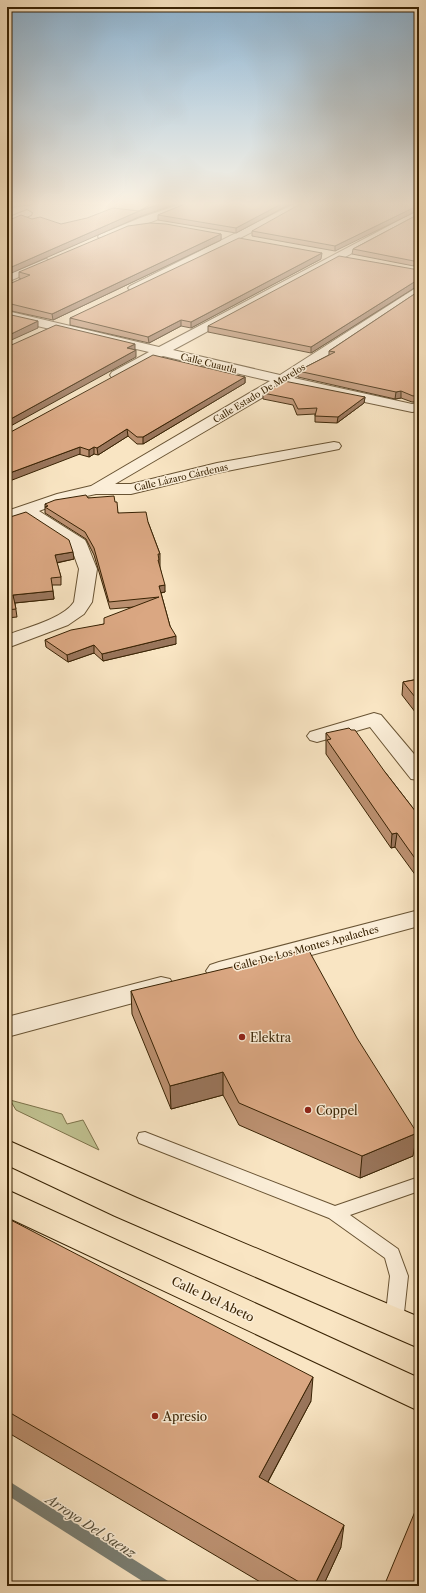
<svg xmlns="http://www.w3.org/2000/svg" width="426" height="1593" viewBox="0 0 426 1593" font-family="'Libre Caslon Text',serif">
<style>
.green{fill:#c1c392;stroke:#7d734b}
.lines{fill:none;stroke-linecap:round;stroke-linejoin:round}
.stream{fill:#7a7f74;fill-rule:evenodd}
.service-casing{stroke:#695434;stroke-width:2}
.minor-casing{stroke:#695434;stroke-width:2}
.tertiary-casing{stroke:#695434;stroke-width:2}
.primary-casing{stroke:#392304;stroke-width:2}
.service{fill:#fbeed8;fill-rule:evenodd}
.minor{fill:#fbeed8;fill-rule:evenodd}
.tertiary{fill:#fbeed8;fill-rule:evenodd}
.primary{fill:#f9e5c3;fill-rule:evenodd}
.wall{fill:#bb9070;stroke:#392304}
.shaded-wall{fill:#99755b;stroke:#392304}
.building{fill:#daa782;stroke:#392304}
.poi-dot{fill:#8f2418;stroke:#fbeed8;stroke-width:1.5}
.labels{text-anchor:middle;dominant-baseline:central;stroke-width:3;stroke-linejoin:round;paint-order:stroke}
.far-street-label{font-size:9px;fill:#392304;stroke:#fbeed8}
.street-label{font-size:10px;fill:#392304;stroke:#fbeed8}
.near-poi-label{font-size:12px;fill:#392304;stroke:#fbeed8;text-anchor:start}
.near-street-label{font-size:12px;fill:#392304;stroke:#fbeed8}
.near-water-label{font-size:13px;font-style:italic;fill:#59513c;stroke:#fbeed8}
</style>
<rect width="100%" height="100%" fill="#f9e5c3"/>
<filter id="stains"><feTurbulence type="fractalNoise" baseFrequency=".005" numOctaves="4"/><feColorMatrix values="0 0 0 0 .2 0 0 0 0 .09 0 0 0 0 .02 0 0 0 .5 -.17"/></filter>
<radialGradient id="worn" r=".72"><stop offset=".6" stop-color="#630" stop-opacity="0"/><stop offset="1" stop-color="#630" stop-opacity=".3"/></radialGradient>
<path class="green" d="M 7,202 L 111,202 L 96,205 L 37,204 L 7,208 Z
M 10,1100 L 62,1114 L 67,1124 L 83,1120 L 99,1150 L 16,1110 Z"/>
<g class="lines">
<path class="stream" d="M 7,1480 L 168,1581 L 170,1586 L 150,1586 L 7,1495 Z"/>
<defs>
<path id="service" d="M 145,1132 L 335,1206 L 419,1177 L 419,1191 L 350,1215 L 398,1249 L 408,1276 L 403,1322 L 400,1328 L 394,1330 L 388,1328 L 385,1322 L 390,1276 L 385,1258 L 329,1218 L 139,1143 L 137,1138 L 139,1133 Z"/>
<path id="minor" d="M 298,202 L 311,202 L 138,290 L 130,290 L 128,288 L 130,286 Z
M 27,210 L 32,213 L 31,215 L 7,225 L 7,218 Z
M 419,210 L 419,217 L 173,350 L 280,375 L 419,286 L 419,295 L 294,378 L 412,404 L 419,403 L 419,411 L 412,412 L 284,385 L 115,484 L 131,484 L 217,463 L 334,442 L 339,443 L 341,446 L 339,449 L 217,473 L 131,494 L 96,494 L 68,500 L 39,511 L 85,540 L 87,544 L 97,569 L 92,602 L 84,614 L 68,625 L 7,648 L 7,635 C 25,628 63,619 74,602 L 79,569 L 71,547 L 25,516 L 7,522 L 7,511 L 57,494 L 91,486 L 270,381 L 163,356 L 122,378 L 112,378 L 110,375 L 112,372 L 149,352 L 7,319 L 7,311 L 159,347 Z
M 374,713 L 381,715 L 419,760 L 419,780 L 411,779 L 370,727 L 317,742 L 310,740 L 307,736 L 310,732 Z
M 419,910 L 419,926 L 219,980 L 210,977 L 206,971 L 210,965 L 219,962 Z
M 161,977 L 170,979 L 174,986 L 170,993 L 7,1037 L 7,1017 Z"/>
<path id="tertiary" d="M 187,202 L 203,202 L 107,239 L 103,240 L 98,237 L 99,235 L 140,218 Z
M 46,259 L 52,262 L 50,264 L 7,282 L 7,275 Z"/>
<path id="primary" d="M 7,1140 L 137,1198 L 419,1317 L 419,1348 L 115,1216 L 7,1165 Z
M 7,1190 L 419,1378 L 419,1411 L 7,1217 Z"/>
</defs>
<use href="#service" class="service-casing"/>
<use href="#minor" class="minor-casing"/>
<use href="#tertiary" class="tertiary-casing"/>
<use href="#primary" class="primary-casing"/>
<use href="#service" class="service"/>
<use href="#minor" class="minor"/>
<use href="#tertiary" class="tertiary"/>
<use href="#primary" class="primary"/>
</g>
<path class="wall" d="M 190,202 L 294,202 L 236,233 L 158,220 L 158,215 Z
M 419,202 L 335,251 L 252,236 L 252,231 Z
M 419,214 L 419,267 L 352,254 L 353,249 Z
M 221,234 L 221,240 L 53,320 L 7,310 L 7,285 L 21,279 L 19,278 L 19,272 Z
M 321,259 L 191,328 L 181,326 L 149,343 L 70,325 L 70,318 Z
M 419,270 L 419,285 L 311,353 L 208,332 L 208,326 Z
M 419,291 L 419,402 L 412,402 L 401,398 L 395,399 L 298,377 L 298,371 L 329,355 L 329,351 Z
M 245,377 L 245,383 L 143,444 L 137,444 L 128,436 L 98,455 L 94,454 L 89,457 L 7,434 Z
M 263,393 L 365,397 L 364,403 L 337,423 L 315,422 L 315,414 L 297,415 L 293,405 L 263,399 Z
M 88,498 L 115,502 L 118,513 L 148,522 L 160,554 L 160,567 L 165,592 L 161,593 L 170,626 L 176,644 L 103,661 L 94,653 L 68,662 L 46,647 L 45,640 L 104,624 L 134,607 L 110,609 L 94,555 L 86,539 L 45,513 L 45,504 Z
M 7,518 L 74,559 L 57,563 L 61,577 L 61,585 L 52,585 L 54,599 L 15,603 L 17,617 L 7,618 Z
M 419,679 L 419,717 L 402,695 L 403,682 Z
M 326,733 L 385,772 L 419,816 L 419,880 L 395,847 L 391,848 L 326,754 Z
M 131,991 L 413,1156 L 360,1178 L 239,1125 L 223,1095 L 171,1109 L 132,1014 Z
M 7,1218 L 311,1401 L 268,1482 L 341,1547 L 323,1586 L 267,1586 L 7,1432 Z"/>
<path class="shaded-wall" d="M 166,202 L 182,202 L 139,217 L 7,275 L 7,269 L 139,211 Z
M 285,202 L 294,202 L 236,233 L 236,228 Z
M 419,205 L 419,210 L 335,251 L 335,246 Z
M 8,210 L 9,216 L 7,217 L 7,211 Z
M 221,234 L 221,240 L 53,320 L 52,314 Z
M 322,253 L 321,259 L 191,328 L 191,322 Z
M 419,279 L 419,285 L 311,353 L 311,347 Z
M 181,320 L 181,326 L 149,343 L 148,337 Z
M 38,321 L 38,328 L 7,342 L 7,336 Z
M 135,344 L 135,350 L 127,348 Z
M 136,350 L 136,357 L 7,428 L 7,421 Z
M 245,377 L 245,383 L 143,444 L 143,437 Z
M 401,391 L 401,398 L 395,399 L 396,392 Z
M 365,397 L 364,403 L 337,423 L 338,417 Z
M 127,429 L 128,436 L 98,455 L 97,448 Z
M 80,447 L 80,454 L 7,482 L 7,474 Z
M 94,447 L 94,454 L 89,457 L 89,450 Z
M 73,552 L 74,559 L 55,563 L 55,555 Z
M 165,585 L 165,592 L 159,593 L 159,586 Z
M 53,591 L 54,599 L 14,603 L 13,595 Z
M 176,636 L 176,644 L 103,661 L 102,654 Z
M 94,645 L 94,653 L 68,662 L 67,655 Z
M 397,833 L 395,847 L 391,848 L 392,834 Z
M 223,1072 L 223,1095 L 171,1109 L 170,1086 Z
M 417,1133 L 413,1156 L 360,1178 L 362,1156 Z
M 313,1377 L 311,1401 L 258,1500 L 259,1477 Z
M 344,1525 L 341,1547 L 323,1586 L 314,1586 Z"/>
<path class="building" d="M 155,202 L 166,202 L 139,211 L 7,269 L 7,221 L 21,215 L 32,219 L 40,217 L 61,224 L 87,218 L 113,208 L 139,211 Z
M 190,202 L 285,202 L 236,228 L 158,215 Z
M 304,202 L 419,202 L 419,205 L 335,246 L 252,231 Z
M 419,214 L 419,262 L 353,249 Z
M 150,223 L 166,224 L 221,234 L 52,314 L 7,303 L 7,285 L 30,275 L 19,272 L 128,226 Z
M 239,238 L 322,253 L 191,322 L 181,320 L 148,337 L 70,318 Z
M 339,256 L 419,270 L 419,279 L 311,347 L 208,326 Z
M 419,291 L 419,395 L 413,396 L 401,391 L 396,392 L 298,371 L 335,352 L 329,351 Z
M 7,314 L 38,321 L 7,336 Z
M 56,325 L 135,344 L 127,348 L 136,350 L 7,421 L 7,347 Z
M 153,355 L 245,377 L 143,437 L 137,437 L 127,429 L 97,448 L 94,447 L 89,450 L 80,447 L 7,474 L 7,434 Z
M 284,381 L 365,397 L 338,417 L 315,416 L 317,408 L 298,409 L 293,399 L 263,393 Z
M 86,495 L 88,498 L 114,496 L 115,502 L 117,502 L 118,513 L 146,512 L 148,522 L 160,554 L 158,554 L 159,560 L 158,560 L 165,585 L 159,586 L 170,626 L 176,636 L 102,654 L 94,645 L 67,655 L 45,640 L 71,630 L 104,624 L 104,618 L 159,597 L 109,602 L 94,548 L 85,532 L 45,507 L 48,506 L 45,504 L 55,500 Z
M 26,512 L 69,540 L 73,552 L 55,555 L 61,577 L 51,578 L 53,591 L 13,595 L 16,609 L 7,610 L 7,518 Z
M 419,679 L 419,702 L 403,682 Z
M 349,728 L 351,730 L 355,730 L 385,772 L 419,816 L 419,864 L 397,833 L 392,834 L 327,740 L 331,739 L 326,733 Z
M 308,949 L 357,1038 L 417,1133 L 362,1156 L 239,1103 L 223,1072 L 170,1086 L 131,991 Z
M 7,1218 L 313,1377 L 259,1477 L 344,1525 L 314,1586 L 306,1586 L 7,1411 Z
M 419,1502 L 419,1586 L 384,1586 Z"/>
<linearGradient id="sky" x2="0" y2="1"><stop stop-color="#8db7d8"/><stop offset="0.48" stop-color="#fcf3e4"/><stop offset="1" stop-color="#fcf3e4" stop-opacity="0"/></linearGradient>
<rect width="426" height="425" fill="url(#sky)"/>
<g class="poi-dot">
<circle cx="242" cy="1037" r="4"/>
<circle cx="308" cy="1110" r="4"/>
<circle cx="155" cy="1416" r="4"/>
</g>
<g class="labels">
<g class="far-street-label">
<text transform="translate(209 363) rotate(14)">Calle Cuautla</text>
<text transform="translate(259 393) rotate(-31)">Calle Estado De Morelos</text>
<text transform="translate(181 477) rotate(-13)">Calle Lázaro Cárdenas</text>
</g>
<g class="street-label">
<text transform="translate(306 948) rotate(-15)">Calle De Los Montes Apalaches</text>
</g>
<g class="near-poi-label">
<text x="250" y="1037">Elektra</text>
<text x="316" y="1110">Coppel</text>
<text x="163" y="1416">Apresio</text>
</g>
<g class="near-street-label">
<text transform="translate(213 1299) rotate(25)">Calle Del Abeto</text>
</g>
<g class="near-water-label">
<text transform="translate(91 1526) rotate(33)">Arroyo Del Saenz</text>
</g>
</g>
<rect width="426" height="1593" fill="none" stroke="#f9e5c3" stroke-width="24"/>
<rect x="8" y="8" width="410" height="1577" fill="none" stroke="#392304" stroke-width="2"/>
<rect x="12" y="12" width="402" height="1569" fill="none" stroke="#392304"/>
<rect width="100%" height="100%" filter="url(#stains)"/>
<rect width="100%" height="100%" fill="url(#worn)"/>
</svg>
